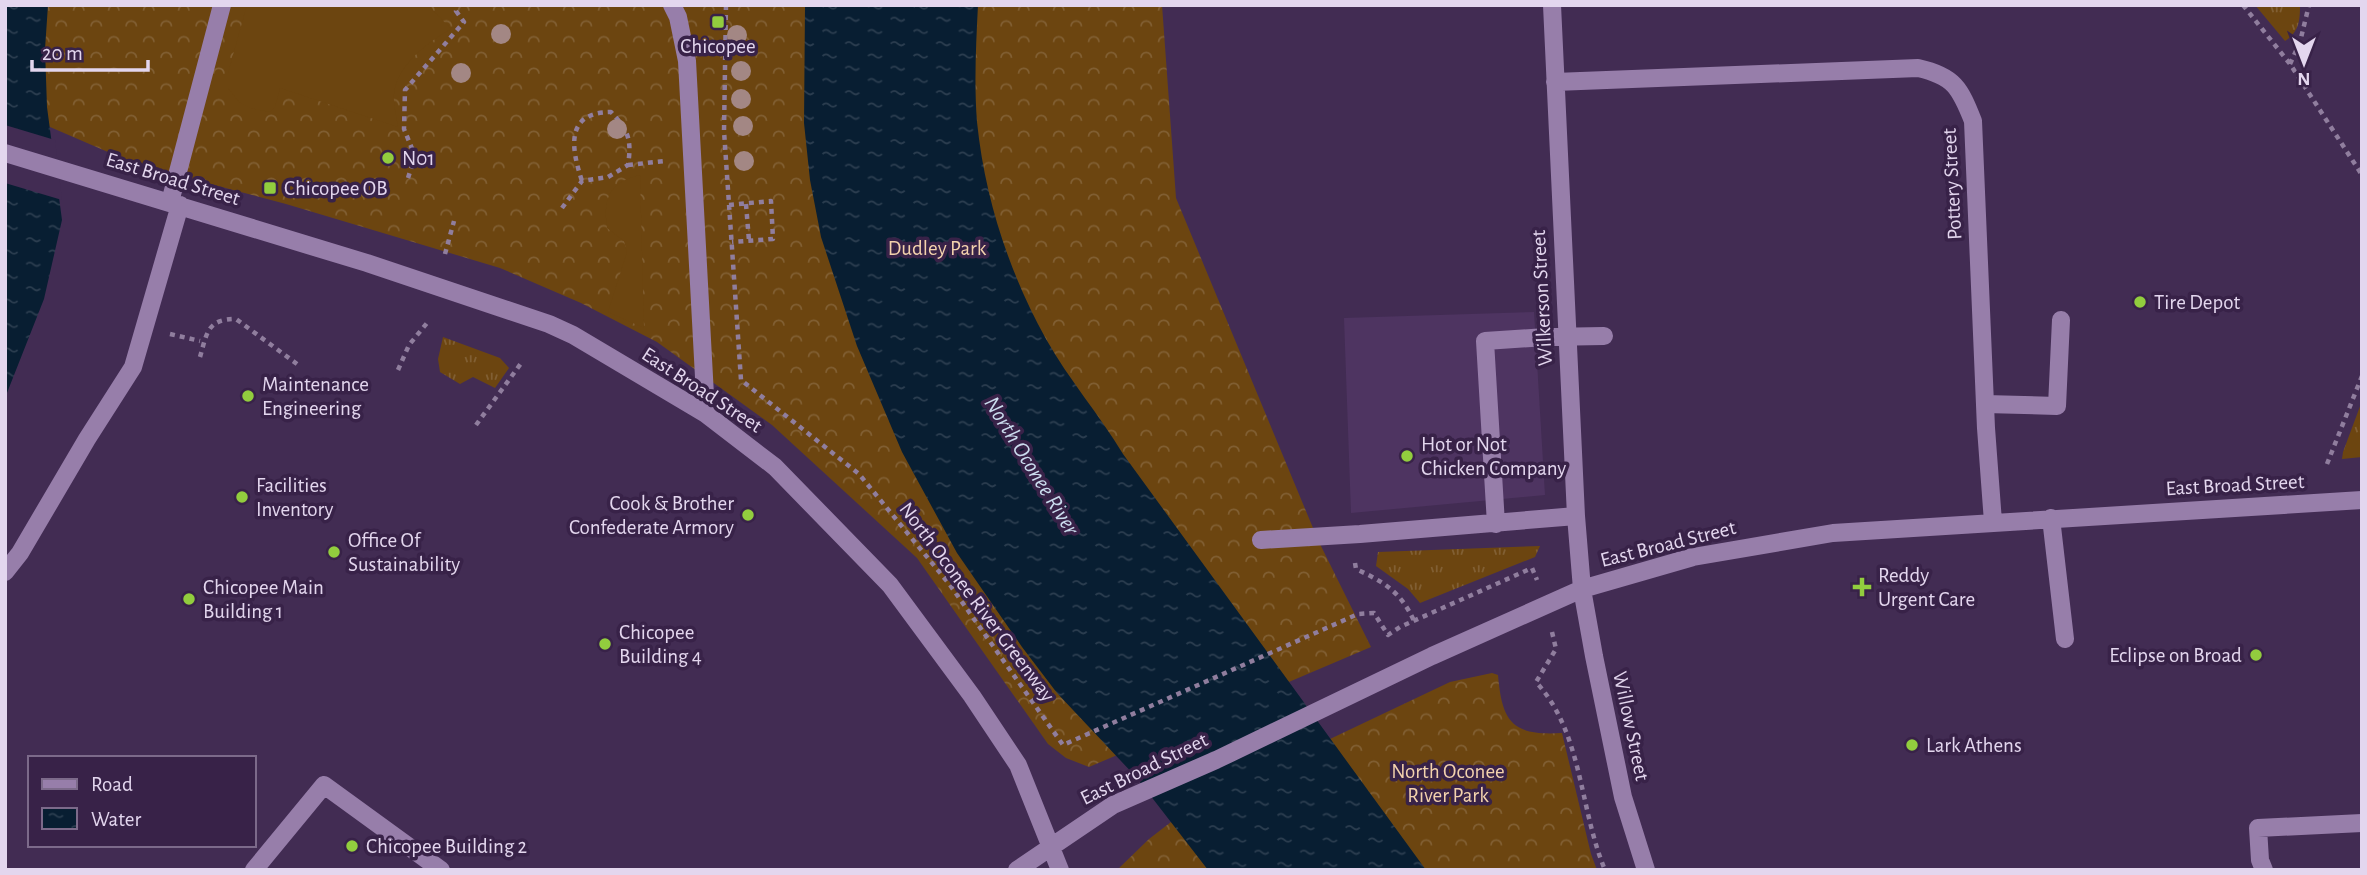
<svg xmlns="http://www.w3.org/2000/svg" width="2367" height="875" viewBox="0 0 2367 875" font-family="'Alegreya Sans',sans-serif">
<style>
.built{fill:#4e3461}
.grass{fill:url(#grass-tufts)}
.forest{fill:url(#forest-crowns)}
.garden{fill:#6c4510}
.water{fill:url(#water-ripples)}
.pier{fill:#422c53}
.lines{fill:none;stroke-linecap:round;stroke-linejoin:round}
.path{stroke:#907e9e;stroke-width:4.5;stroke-dasharray:5 5;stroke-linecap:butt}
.minor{stroke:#977eaa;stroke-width:18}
.tree{fill:#a38784}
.poi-dot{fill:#92cd3e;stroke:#382248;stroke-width:2.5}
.labels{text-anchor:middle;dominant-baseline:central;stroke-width:7;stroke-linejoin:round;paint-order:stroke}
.poi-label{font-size:21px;fill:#e3d6ee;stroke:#382248;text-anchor:start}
.street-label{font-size:21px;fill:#e3d6ee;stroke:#382248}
.park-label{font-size:21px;fill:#f3d2ad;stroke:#382248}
.water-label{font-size:23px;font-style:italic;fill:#cadbed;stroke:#382248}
</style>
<defs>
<pattern id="grass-tufts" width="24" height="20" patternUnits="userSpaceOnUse" patternTransform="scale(1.75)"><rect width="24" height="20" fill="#6c4510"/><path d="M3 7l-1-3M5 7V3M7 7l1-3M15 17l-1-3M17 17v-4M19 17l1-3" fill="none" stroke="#815f33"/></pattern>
<pattern id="forest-crowns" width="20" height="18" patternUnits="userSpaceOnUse" patternTransform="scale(1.75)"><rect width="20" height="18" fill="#6c4510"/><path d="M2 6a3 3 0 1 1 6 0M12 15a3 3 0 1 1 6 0" fill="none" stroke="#815f33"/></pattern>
<pattern id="water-ripples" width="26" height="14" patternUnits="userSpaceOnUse" patternTransform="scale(1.75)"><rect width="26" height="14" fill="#081e32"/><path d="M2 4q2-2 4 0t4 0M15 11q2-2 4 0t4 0" fill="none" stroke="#2c3e50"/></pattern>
</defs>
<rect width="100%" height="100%" fill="#422c53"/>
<path class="built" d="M 1534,312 L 1545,495 L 1351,513 L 1344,318 Z"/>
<path class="grass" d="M 2255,5 L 2300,5 C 2300,21 2299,32 2285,41 Z
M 443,337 L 500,358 L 509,368 L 495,388 L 473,377 L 460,384 L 440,372 L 438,359 Z
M 2362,401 L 2362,457 L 2342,459 L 2343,452 Z
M 1540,546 L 1535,557 L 1420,603 L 1408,589 L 1376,566 L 1378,552 Z"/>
<path class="forest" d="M 5,5 L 1162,5 L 1176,198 L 1318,540 L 1371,647 L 1089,767 L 1066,758 L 1048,744 L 917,558 L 772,425 L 657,342 L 581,303 L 500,268 L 286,204 L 138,165 L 20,114 Z
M 1492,673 L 1498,675 C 1502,722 1512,736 1562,733 L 1591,854 L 1597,870 L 1117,870 L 1149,839 L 1193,805 L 1331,741 L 1330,739 L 1450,682 Z"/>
<path class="garden" d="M 247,5 L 428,5 L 451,29 C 428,42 397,65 394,94 C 393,105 397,117 398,127 L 280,88 L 275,107 L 270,112 L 251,108 L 239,102 L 228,88 L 228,73 Z
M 640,175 L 644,328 L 608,312 L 627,252 L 624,241 L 607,228 C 603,199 609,182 640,175 Z"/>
<path class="water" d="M 5,5 L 48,5 L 45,49 L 47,107 L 62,220 L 44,299 L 5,398 Z
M 805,5 L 978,5 C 976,44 974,84 977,122 C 985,199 1009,272 1046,339 C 1069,380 1099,414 1123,454 L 1426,870 L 1208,870 L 1136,777 L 1057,693 L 1022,647 L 957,553 L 902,452 L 857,346 L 821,237 L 810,180 L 804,123 Z"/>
<path class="pier" d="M 5,125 L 55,140 L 62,200 L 5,183 Z"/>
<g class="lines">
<path class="path" d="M 726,5 L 724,131 L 741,380 L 859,474 L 950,585 L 1063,745 L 1358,614 L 1374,613 L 1388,635 L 1400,627 L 1532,568 L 1537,580
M 2243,5 L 2290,64 L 2362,175
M 2290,64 L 2300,42 L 2309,5
M 628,165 L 665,161
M 408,178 L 415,156 L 404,129 L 405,90 L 464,22 L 456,11 L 458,5
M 746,204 L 749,241
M 729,205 L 771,201 L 773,239 L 732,242
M 562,208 L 582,181 L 608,177 L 628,165 C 632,139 628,130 611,112 C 565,112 571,148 582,181
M 445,254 L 454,221
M 170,334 L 200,341
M 200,357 C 207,333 207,319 236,319 L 297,364
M 398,370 L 409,345 L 427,323
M 476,425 L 522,362
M 2327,464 L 2362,376
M 1355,563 L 1356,569 C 1384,582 1401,592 1414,621
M 1552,632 L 1556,649 L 1536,682 C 1583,733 1579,808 1605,870"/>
<path class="minor" d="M 672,5 L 678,17 L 687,61 L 706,414
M 1552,5 L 1576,516 L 1582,589 L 1594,656 L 1623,797 L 1646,870
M 1555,82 L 1918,68 C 1954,76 1960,88 1973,121 L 1986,428 L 1993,522
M 5,153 L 367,263 L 549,324 L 573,335 L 706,414 L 775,467 L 890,585 L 972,696 L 1018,765 L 1060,870
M 170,202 L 222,5
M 1985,404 L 2057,406 L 2061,320
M 2051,518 L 2065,639
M 1496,524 L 1485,341 L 1546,337 L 1604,336
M 1261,540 L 1360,534 L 1576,516
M 5,572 L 20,553 L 87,439 L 133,367 L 180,205
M 254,870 L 324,785 L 441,870
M 1017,870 L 1113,805 L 1216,760 L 1432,656 L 1582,589 L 1693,557 L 1833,533 L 2362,500
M 2264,870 L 2260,860 L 2258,828 L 2362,823"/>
</g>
<g class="tree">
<circle cx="501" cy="34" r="10"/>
<circle cx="737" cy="35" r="10"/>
<circle cx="741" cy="71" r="10"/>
<circle cx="461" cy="73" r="10"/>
<circle cx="741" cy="99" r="10"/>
<circle cx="743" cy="126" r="10"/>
<circle cx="617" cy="129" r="10"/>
<circle cx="744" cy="161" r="10"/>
</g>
<g class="poi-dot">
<rect x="711" y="15" width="14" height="14" rx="3.5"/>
<circle cx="388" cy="158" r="7"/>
<rect x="263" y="181" width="14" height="14" rx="3.5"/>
<circle cx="2140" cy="302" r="7"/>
<circle cx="248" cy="396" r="7"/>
<circle cx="1407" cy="456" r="7"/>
<circle cx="242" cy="497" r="7"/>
<circle cx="748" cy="515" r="7"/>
<circle cx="334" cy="552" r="7"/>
<path d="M1858.5 576.5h7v7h7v7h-7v7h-7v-7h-7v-7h7z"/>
<circle cx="189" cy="599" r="7"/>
<circle cx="605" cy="644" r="7"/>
<circle cx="2256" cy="655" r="7"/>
<circle cx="1912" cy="745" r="7"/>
<circle cx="352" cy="846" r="7"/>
</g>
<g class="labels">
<g class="poi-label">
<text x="718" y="46" text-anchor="middle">Chicopee</text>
<text x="402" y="158">N01</text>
<text x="284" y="188">Chicopee OB</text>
<text x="2154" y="302">Tire Depot</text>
<text x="262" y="384">Maintenance<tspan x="262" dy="24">Engineering</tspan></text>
<text x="1421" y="444">Hot or Not<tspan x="1421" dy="24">Chicken Company</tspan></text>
<text x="256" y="485">Facilities<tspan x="256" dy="24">Inventory</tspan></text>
<text x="734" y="503" text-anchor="end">Cook &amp; Brother<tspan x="734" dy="24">Confederate Armory</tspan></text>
<text x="348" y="540">Office Of<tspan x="348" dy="24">Sustainability</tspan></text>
<text x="1878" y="575">Reddy<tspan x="1878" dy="24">Urgent Care</tspan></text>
<text x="203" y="587">Chicopee Main<tspan x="203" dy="24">Building 1</tspan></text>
<text x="619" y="632">Chicopee<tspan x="619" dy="24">Building 4</tspan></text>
<text x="2242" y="655" text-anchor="end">Eclipse on Broad</text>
<text x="1926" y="745">Lark Athens</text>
<text x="366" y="846">Chicopee Building 2</text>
</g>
<g class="street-label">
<text transform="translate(173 179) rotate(17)">East Broad Street</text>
<text transform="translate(1952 184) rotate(-93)">Pottery Street</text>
<text transform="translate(1542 298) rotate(-93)">Wilkerson Street</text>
<text transform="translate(702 390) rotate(33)">East Broad Street</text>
<text transform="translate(2235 485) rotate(-3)">East Broad Street</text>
<text transform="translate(1668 544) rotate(-14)">East Broad Street</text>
<text transform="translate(977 602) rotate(53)">North Oconee River Greenway</text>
<text transform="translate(1631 726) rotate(78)">Willow Street</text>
<text transform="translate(1144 769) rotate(-26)">East Broad Street</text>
</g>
<g class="park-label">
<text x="937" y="248">Dudley Park</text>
<text x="1448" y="771">North Oconee<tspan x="1448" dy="24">River Park</tspan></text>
</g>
<g class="water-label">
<text transform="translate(1031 466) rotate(58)">North Oconee River</text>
</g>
</g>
<rect width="2367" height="875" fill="none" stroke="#e3d6ee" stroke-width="14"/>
<rect x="28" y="756" width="228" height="91" fill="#382248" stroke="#7c6a8a" stroke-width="2"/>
<rect x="42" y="779" width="35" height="10" fill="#977eaa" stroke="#7c6a8a" stroke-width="2"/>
<text x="91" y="791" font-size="21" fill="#e3d6ee">Road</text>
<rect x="42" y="808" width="35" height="21" fill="url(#water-ripples)" stroke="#7c6a8a" stroke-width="2"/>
<text x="91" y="826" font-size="21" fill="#e3d6ee">Water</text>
<g transform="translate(2304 63) rotate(180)" stroke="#382248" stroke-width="5" paint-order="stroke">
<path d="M0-5L12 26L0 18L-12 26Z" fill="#e3d6ee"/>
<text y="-10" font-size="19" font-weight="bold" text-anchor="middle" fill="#e3d6ee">N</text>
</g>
<path d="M32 60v10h116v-10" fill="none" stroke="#e3d6ee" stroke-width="3.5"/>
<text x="42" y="60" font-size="21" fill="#e3d6ee" stroke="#382248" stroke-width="5" paint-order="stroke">20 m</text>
</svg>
